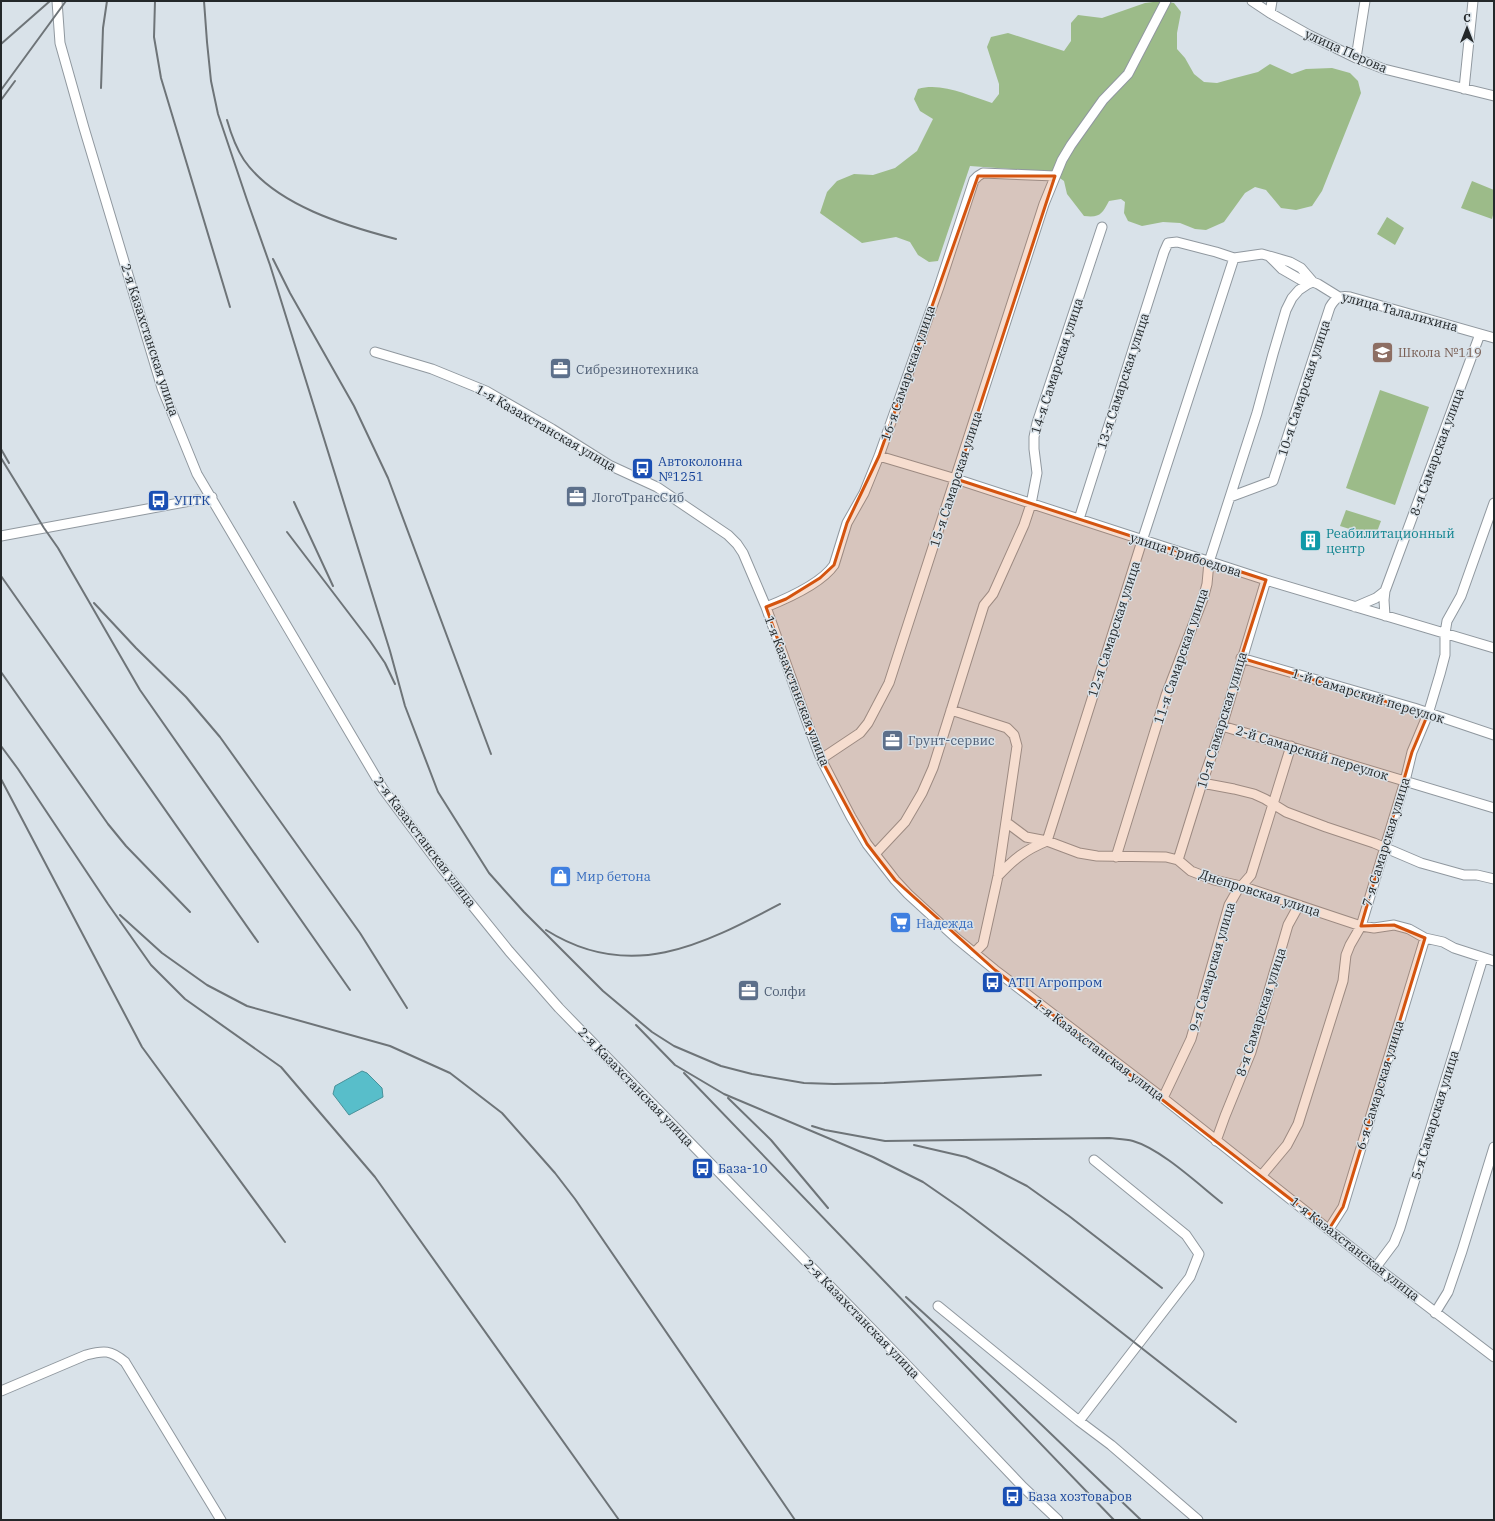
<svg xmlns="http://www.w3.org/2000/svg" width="1495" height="1521" viewBox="0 0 1495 1521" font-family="'IBM Plex Serif',serif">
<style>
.green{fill:#9cbb89}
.water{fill:#58beca;stroke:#48919a}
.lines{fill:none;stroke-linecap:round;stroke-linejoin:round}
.minor-casing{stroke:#90989f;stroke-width:11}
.minor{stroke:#fff;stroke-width:9}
.rail{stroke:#6e7478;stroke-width:2}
.marked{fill:#d4540f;fill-opacity:0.2;stroke:#d4540f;stroke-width:3;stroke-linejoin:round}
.labels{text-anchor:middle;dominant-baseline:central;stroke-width:3;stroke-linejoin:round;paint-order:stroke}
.street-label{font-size:13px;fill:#24282a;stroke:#d9e2e9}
.education-label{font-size:13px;fill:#785e54;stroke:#d9e2e9;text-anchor:start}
.service-label{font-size:13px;fill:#4e5e75;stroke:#d9e2e9;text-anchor:start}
.transit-label{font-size:13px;fill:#164399;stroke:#d9e2e9;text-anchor:start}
.culture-label{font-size:13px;fill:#0d838f;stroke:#d9e2e9;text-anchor:start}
.shop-label{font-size:13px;fill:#366cbe;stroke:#d9e2e9;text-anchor:start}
</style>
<rect width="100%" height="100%" fill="#d9e2e9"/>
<path class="green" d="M 1161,1 L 1174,3 L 1181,12 L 1177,33 L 1177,49 L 1185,58 L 1194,74 L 1204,82 L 1217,83 L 1235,78 L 1258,72 L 1270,64 L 1292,74 L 1306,69 L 1332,68 L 1350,73 L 1358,81 L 1361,93 L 1322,191 L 1312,206 L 1296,210 L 1281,208 L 1266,190 L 1255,187 L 1245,193 L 1224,222 L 1206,230 L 1195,229 L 1180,223 L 1163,222 L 1142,226 L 1128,221 L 1124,213 L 1125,202 L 1121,199 L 1109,201 C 1102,214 1100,218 1084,216 L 1067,194 L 1064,181 L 1051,172 L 970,166 L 938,261 L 929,262 L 918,255 L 910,242 L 896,237 L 862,243 L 820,213 L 827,192 L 837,181 L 854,174 L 873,175 L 895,168 L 917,151 L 933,119 L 920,111 L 914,99 L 918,89 C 942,82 969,96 992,103 L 999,94 L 999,84 L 987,47 L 991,37 L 1008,33 L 1064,51 L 1071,41 L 1071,23 L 1078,15 L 1102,18 L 1145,3 Z
M 1472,181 L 1494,190 L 1494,211 L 1492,219 L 1461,208 Z
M 1387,217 L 1404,228 L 1395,245 L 1377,234 Z
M 1380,390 L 1429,407 L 1395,505 L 1346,488 Z
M 1346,510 L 1381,521 L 1375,537 L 1340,526 Z"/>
<path class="water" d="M 362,1071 L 367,1073 L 382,1088 L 383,1097 L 349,1115 L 333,1094 L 335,1086 Z"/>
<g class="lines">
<defs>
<path id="minor" d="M 57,1 L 60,43 L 84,128 L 162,388 L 197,474 L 383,789 L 442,868 L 509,951 L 559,1008 L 903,1361 L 1023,1487 L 1058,1520
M 1252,1 L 1270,13 L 1309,35 L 1356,58 L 1384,69 L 1494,96
M 1270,13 L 1272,1
M 1356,58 L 1365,1
M 1464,89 L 1473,1
M 1270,257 L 1282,269 L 1308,284
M 375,352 L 432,369 L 486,391 L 552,429 L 609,465 L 657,487 L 728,535 L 737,544 L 743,553 L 766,607 L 807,722 L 821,759 L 851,817 L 867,844 L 895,880 L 908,894 L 956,938 L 995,970 L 1163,1098 L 1376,1267 L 1494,1357
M 879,456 L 956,479 L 1266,580 L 1494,648
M 1230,497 L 1273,481 L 1330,307 C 1335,298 1340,295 1350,297 L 1494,338
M 1079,519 L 1164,252 L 1168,243 L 1177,242 L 1216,252 L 1234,258 L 1262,254 L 1290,262 L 1301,268 L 1313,282 L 1318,284 L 1339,297
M 1,536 L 212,497
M 766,607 C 786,599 821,584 834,565 L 847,523 L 864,493 L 879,456 L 939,287 L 974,180 L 978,176 L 983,173 L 1055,176
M 1355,607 L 1376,598 L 1385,591
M 1385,616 L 1384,600 L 1385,591 L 1480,334
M 1241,658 L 1414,708 L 1494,735
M 951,710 L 1007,728 L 1014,735 L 1017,746 L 998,876 L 983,944 L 974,953
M 1222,726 L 1494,808
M 821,759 L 860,733 L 868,723 L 889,683 L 1044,204 L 1062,160 L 1071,145 L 1103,100 L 1128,74 L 1166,1
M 1202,783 L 1234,789 L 1254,794 L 1265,799 L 1286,812 L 1326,827 L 1374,843 L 1421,863 L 1464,875 L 1477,875 L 1494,879
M 1006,822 L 1026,837 L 1047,841 L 1079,853 L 1097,856 L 1166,857 L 1178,860 L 1191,871 L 1214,880 L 1241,886 L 1361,926 L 1374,928 L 1394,925 L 1409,929 L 1425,938 L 1443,942 L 1454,948 L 1494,961
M 875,854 L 905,822 L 922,793 L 933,768 L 984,605 L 993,594 L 1024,525 L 1031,504 L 1037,473 L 1034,449 L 1034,437 L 1037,423 L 1102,227
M 1116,857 L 1166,695 L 1203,599 L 1207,584 L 1209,562 L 1257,413 L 1273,354 L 1286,310 L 1292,298 L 1299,290 L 1308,284 L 1313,282
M 1178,860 L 1202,783 L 1222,726 L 1266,580
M 998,876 C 1014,859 1025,850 1047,841 L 1142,541 L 1234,258
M 1163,1098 L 1191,1039 L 1229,905 L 1237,891 L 1251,875 L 1291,746
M 1216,1141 L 1225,1116 L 1251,1052 L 1288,925 L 1299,905
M 1262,1175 L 1287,1145 L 1298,1124 L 1343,981 L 1346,955 L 1350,945 L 1361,926 L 1405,781 L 1412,752 L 1428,714 L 1440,674 L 1445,655 L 1445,633 L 1447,621 L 1461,596 L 1494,503
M 1329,1229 L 1343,1207 L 1425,938
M 1376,1267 L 1394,1243 L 1400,1228 L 1483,958
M 938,1306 L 1079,1421 L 1111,1445 L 1198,1520
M 1435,1313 L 1448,1292 L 1462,1251 L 1494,1147
M 1,1391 L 86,1355 C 104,1350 111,1350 125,1362 L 221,1520
M 1079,1421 L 1190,1277 L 1199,1254 L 1186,1235 L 1094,1160"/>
</defs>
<use href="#minor" class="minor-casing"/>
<use href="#minor" class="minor"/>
<path class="rail" d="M 155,1 L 154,37 L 161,78 L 230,307
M 204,1 L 207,42 L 211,81 L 218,114 L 247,200 L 270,265 L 390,651 L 405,706 L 438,792 L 489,873 L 524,912 L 603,991 L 652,1032 L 674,1046 L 721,1066 L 752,1074 L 804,1083 L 834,1084 L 884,1083 L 1041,1075
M 1,44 L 50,1
M 101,88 L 103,28 L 107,1
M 1,90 L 66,1
M 1,100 L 15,81
M 227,120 C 231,134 236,148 244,160 C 275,205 346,226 396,239
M 273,259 L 290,293 L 354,406 L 388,478 L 491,754
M 1,449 L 9,463
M 1,458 L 44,528 L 58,548 L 140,690 L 350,990
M 294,502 L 333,586
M 287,532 L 370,641 L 385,663 L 395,684
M 1,576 L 258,942
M 94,603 L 136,648 L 186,697 L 220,737 L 360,933 L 407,1008
M 1,672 L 108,824 L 126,846 L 190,912
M 1,746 L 18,769 L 108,904 L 151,965 L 185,999 L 281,1067 L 375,1177 L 619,1520
M 1,779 L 142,1047 L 285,1242
M 120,915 L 162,953 L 207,985 L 247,1006 L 390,1046 L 450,1073 L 502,1113 L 555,1173 L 575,1199 L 795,1520
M 546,930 C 630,983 702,945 780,904
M 636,1025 L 675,1065 L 724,1094 L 873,1157 L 923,1182 L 962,1209 L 1024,1256 L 1236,1422
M 684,1073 L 1114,1520
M 728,1098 L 771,1140 L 828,1208
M 812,1126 L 825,1130 L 885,1141 L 1109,1138 C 1117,1139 1125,1139 1133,1141 C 1161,1149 1198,1184 1222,1203
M 914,1145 L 966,1157 L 994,1169 L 1027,1186 L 1069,1216 L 1162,1288
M 906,1297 L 951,1338 L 1141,1520"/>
</g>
<path class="marked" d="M 978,176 L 1055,176 L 956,479 L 1266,580 L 1241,658 L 1428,714 L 1412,752 L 1361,926 L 1394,925 L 1425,938 L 1343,1207 L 1329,1229 L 995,970 L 895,880 L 867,844 L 821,759 L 766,607 L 786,599 L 820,578 L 834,565 L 847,523 L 879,456 Z"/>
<defs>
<symbol id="school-square" viewBox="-11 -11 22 22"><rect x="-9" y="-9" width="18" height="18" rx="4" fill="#8d6e63" stroke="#d9e2e9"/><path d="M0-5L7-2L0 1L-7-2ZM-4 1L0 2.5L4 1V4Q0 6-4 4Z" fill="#fff"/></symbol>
<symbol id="office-square" viewBox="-11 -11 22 22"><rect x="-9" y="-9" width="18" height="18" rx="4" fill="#5c6f8a" stroke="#d9e2e9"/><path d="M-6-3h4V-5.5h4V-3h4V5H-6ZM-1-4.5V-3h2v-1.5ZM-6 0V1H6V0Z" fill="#fff"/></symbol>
<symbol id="bus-square" viewBox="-11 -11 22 22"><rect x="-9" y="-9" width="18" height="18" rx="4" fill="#1a4fb4" stroke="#d9e2e9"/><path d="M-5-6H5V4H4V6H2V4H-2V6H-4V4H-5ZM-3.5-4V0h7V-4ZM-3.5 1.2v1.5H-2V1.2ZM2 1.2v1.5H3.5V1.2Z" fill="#fff"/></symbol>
<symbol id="building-square" viewBox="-11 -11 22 22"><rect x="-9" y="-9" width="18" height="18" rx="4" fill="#0f9aa8" stroke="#d9e2e9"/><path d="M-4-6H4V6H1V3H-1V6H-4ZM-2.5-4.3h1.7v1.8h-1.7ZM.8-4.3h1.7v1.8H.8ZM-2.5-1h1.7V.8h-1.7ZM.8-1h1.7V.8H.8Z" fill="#fff"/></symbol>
<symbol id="shop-square" viewBox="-11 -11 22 22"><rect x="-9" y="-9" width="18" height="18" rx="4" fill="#3f7fe0" stroke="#d9e2e9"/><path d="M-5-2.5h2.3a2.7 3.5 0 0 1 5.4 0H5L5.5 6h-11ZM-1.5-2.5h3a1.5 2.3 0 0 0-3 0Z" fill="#fff"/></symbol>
<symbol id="supermarket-square" viewBox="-11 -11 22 22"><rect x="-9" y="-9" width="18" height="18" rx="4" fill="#3f7fe0" stroke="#d9e2e9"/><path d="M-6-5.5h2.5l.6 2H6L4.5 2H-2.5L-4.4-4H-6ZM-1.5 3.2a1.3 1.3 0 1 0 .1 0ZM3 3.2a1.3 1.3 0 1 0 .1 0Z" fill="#fff"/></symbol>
</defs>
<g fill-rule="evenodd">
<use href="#school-square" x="1370" y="340" width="25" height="25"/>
<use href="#office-square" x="548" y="356" width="25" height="25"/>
<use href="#bus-square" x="630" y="456" width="25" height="25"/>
<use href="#office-square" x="564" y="484" width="25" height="25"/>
<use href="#bus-square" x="146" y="488" width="25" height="25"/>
<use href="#building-square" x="1298" y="528" width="25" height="25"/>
<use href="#office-square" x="880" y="728" width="25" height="25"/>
<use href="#shop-square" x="548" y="864" width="25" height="25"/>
<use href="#supermarket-square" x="888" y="910" width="25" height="25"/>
<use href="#bus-square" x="980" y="970" width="25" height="25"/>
<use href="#office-square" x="736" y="978" width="25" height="25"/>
<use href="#bus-square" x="690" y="1156" width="25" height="25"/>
<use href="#bus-square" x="1000" y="1484" width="25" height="25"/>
</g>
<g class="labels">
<g class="street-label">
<text transform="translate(1346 51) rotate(24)">улица Перова</text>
<text transform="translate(1400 312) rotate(15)">улица Талалихина</text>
<text transform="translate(150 340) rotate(72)">2-я Казахстанская улица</text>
<text transform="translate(1057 366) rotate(-72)">14-я Самарская улица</text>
<text transform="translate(908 373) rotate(-71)">16-я Самарская улица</text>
<text transform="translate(1123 381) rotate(-72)">13-я Самарская улица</text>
<text transform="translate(1304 388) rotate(-72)">10-я Самарская улица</text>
<text transform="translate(546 428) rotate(30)">1-я Казахстанская улица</text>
<text transform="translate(1437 452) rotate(-70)">8-я Самарская улица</text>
<text transform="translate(956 479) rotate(-72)">15-я Самарская улица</text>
<text transform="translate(1186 555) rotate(18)">улица Грибоедова</text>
<text transform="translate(1114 629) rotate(-72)">12-я Самарская улица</text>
<text transform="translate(1181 656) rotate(-71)">11-я Самарская улица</text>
<text transform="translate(797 691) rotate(69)">1-я Казахстанская улица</text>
<text transform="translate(1368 696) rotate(17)">1-й Самарский переулок</text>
<text transform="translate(1222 720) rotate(-73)">10-я Самарская улица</text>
<text transform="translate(1312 753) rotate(17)">2-й Самарский переулок</text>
<text transform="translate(425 842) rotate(53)">2-я Казахстанская улица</text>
<text transform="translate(1386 842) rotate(-73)">7-я Самарская улица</text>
<text transform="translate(1260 893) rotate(18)">Днепровская улица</text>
<text transform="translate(1212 967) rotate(-74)">9-я Самарская улица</text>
<text transform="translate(1261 1012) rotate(-72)">8-я Самарская улица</text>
<text transform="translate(1099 1050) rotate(37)">1-я Казахстанская улица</text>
<text transform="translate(1380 1085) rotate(-73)">6-я Самарская улица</text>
<text transform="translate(636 1087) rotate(46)">2-я Казахстанская улица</text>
<text transform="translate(1435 1115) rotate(-73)">5-я Самарская улица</text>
<text transform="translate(1355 1249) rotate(38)">1-я Казахстанская улица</text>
<text transform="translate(862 1319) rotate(46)">2-я Казахстанская улица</text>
</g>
<g class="education-label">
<text x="1398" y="352">Школа №119</text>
</g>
<g class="service-label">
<text x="576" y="369">Сибрезинотехника</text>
<text x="592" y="497">ЛогоТрансСиб</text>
<text x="908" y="740">Грунт-сервис</text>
<text x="764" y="991">Солфи</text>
</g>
<g class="transit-label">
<text x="658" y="461">Автоколонна<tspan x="658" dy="15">№1251</tspan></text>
<text x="174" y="500">УПТК</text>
<text x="1008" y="982">АТП Агропром</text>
<text x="718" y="1168">База-10</text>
<text x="1028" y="1496">База хозтоваров</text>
</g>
<g class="culture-label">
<text x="1326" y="533">Реабилитационный<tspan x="1326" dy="15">центр</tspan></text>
</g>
<g class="shop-label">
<text x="576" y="876">Мир бетона</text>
<text x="916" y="923">Надежда</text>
</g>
</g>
<rect width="1495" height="1521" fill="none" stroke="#24282a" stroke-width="4"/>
<g transform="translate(1467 28)" stroke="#d9e2e9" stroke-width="3" paint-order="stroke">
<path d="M0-3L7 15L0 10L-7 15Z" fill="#24282a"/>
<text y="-6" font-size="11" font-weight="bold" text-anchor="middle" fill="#24282a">С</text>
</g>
</svg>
